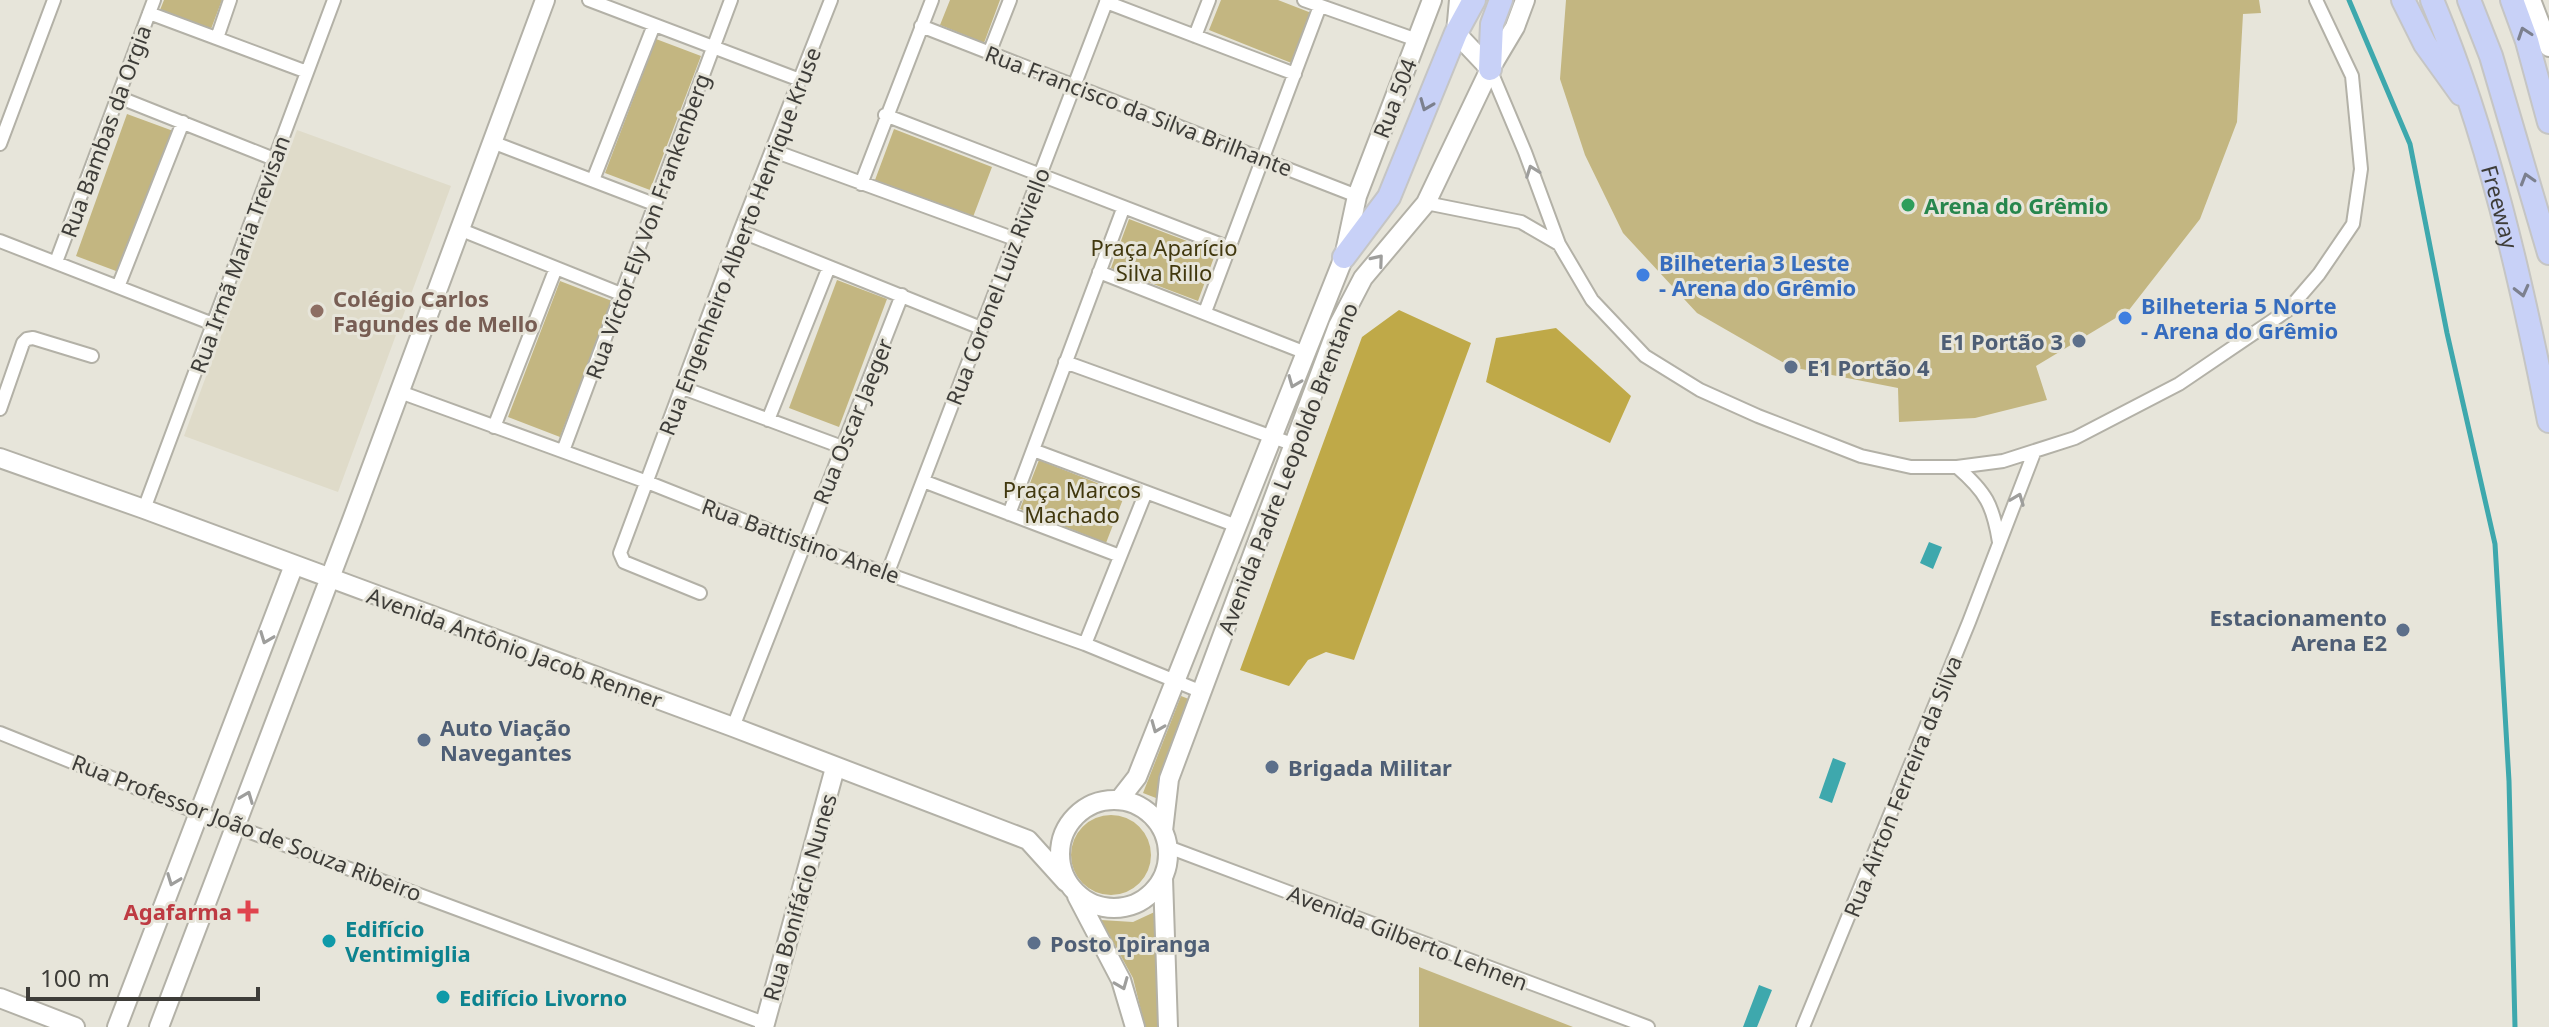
<svg xmlns="http://www.w3.org/2000/svg" width="2549" height="1027" viewBox="0 0 2549 1027" font-family="'Noto Sans',sans-serif">
<style>
.built{fill:#dfdbc9}
.green{fill:#c3b681}
.forest{fill:#bfa948}
.water{fill:#3ea8ad}
.lines{fill:none;stroke-linecap:round;stroke-linejoin:round}
.stream{stroke:#3ea8ad;stroke-width:5}
.street-casing{stroke:#b3b1a7;stroke-width:16}
.secondary-casing{stroke:#b3b1a7;stroke-width:22}
.highway-casing{stroke:#c5c5c4;stroke-width:26}
.street{stroke:#fff;stroke-width:12}
.secondary{stroke:#fff;stroke-width:18}
.highway{stroke:#c8d1f7;stroke-width:22}
.oneway{stroke:#7c808e}
.oneway2{stroke:#9e9e9c}
.leisure-dot{fill:#2e9e5b;stroke:#e7e5da;stroke-width:3}
.shop-dot{fill:#3f7fe0;stroke:#e7e5da;stroke-width:3}
.education-dot{fill:#8d6e63;stroke:#e7e5da;stroke-width:3}
.service-dot{fill:#5c6f8a;stroke:#e7e5da;stroke-width:3}
.health-dot{fill:#e0444e;stroke:#e7e5da;stroke-width:3}
.culture-dot{fill:#0f9aa8;stroke:#e7e5da;stroke-width:3}
.labels{text-anchor:middle;dominant-baseline:central;stroke-width:6;stroke-linejoin:round;paint-order:stroke}
.street-label{font-size:22px;fill:#3e3d39;stroke:#e7e5da}
.leisure-label{font-size:22px;font-weight:bold;fill:#27864d;stroke:#e7e5da;text-anchor:start}
.park-label{font-size:22px;fill:#41380e;stroke:#e7e5da}
.shop-label{font-size:22px;font-weight:bold;fill:#366cbe;stroke:#e7e5da;text-anchor:start}
.education-label{font-size:22px;font-weight:bold;fill:#785e54;stroke:#e7e5da;text-anchor:start}
.service-label{font-size:22px;font-weight:bold;fill:#4e5e75;stroke:#e7e5da;text-anchor:start}
.health-label{font-size:22px;font-weight:bold;fill:#be3a42;stroke:#e7e5da;text-anchor:end}
.culture-label{font-size:22px;font-weight:bold;fill:#0d838f;stroke:#e7e5da;text-anchor:start}
</style>
<rect width="100%" height="100%" fill="#e7e5da"/>
<path class="built" d="M 297,130 L 451,186 L 338,492 L 184,436 Z"/>
<path class="green" d="M 164,0 L 222,0 L 211,29 L 160,10 Z
M 950,0 L 1000,0 L 984,43 L 940,25 Z
M 1221,0 L 1278,0 L 1314,14 L 1294,64 L 1209,30 Z
M 1566,0 L 2259,0 L 2261,13 L 2243,14 L 2237,122 L 2200,219 L 2129,310 L 2036,366 L 2047,400 L 1975,418 L 1899,422 L 1898,388 L 1791,367 L 1697,313 L 1623,233 L 1585,155 L 1560,79 Z
M 656,39 L 701,56 L 650,190 L 605,173 Z
M 127,114 L 176,132 L 124,274 L 76,256 Z
M 894,129 L 992,167 L 973,217 L 875,180 Z
M 1129,219 L 1216,252 L 1198,301 L 1111,268 Z
M 837,280 L 887,299 L 839,427 L 789,408 Z
M 560,281 L 612,301 L 560,437 L 508,417 Z
M 1039,460 L 1125,494 L 1106,543 L 1020,509 Z
M 1181,696 L 1194,701 L 1156,798 L 1143,793 Z
M1071 855a40 40 0 1 1 80 0a40 40 0 1 1-80 0Z
M 1161,909 L 1163,1027 L 1145,1027 L 1133,978 L 1101,920 L 1133,922 Z
M 1419,967 L 1573,1027 L 1419,1027 Z"/>
<path class="forest" d="M 1399,310 L 1471,343 L 1354,660 L 1326,652 L 1308,660 L 1289,686 L 1240,670 L 1362,337 Z
M 1556,328 L 1631,396 L 1610,443 L 1486,382 L 1496,338 Z"/>
<path class="water" d="M 1929,542 L 1942,547 L 1933,569 L 1920,563 Z
M 1833,758 L 1846,763 L 1832,803 L 1819,798 Z
M 1759,985 L 1772,990 L 1757,1027 L 1743,1027 Z"/>
<g class="lines">
<path class="stream" d="M 2349,0 L 2410,144 L 2447,333 L 2495,544 L 2509,781 L 2515,1027"/>
<defs>
<path id="street" d="M 589,0 L 800,80
M 1304,0 L 1417,40
M 1106,2 L 1295,74
M 149,13 L 307,72
M 921,26 L 1357,196
M 1195,36 L 1209,0
M 217,38 L 230,0
M 990,51 L 1010,0
M 1490,69 L 1525,152 L 1559,244 L 1592,300 L 1645,356 L 1700,390 L 1758,416 L 1861,456 L 1911,467 L 1957,467 L 2003,461 L 2075,438 L 2179,384 L 2288,310 L 2319,274 L 2353,224 L 2361,169 L 2352,76 L 2316,0
M 118,97 L 274,159
M 885,115 L 1230,248
M 492,142 L 654,204
M 0,144 L 54,0
M 774,151 L 1015,239
M 593,180 L 654,25
M 861,184 L 932,0
M 1426,203 L 1521,222 L 1559,244
M 459,229 L 621,294
M 740,231 L 981,328
M 0,241 L 213,324
M 56,262 L 154,0
M 1099,272 L 1306,353
M 118,287 L 183,122
M 1205,312 L 1320,6
M 1065,362 L 1292,444
M 683,388 L 842,447
M 400,392 L 647,482 L 803,544 L 1085,644 L 1202,692
M 0,409 L 23,343 L 27,339 L 33,338 L 92,356
M 768,420 L 829,267
M 494,427 L 556,268
M 1033,450 L 1237,526
M 563,451 L 731,0
M 1957,467 C 1986,492 1993,505 1999,542
M 923,481 L 1120,556
M 144,509 L 334,0
M 1009,514 L 1123,209
M 888,572 L 1107,0
M 700,593 L 624,562 L 620,553 L 740,231 L 831,0
M 1085,644 L 1146,492
M 733,727 L 902,295
M 0,733 L 199,813 L 764,1023
M 1168,847 L 1648,1027
M 1803,1027 L 1969,622 L 2034,453"/>
<path id="secondary" d="M 1459,0 L 1456,33 L 1490,69
M 2531,0 L 2549,47
M 0,458 L 144,509 L 733,727 L 1028,840 L 1066,882
M1060 854a54 54 0 1 1 108 0a54 54 0 1 1-108 0Z
M 1119,800 L 1137,777 L 1344,257 L 1357,196 L 1432,0
M 1163,831 L 1169,779 L 1338,326 L 1363,278 L 1426,203 L 1490,69 L 1515,27 L 1525,0
M 1163,878 L 1168,1027
M 1077,896 L 1121,980 L 1135,1027
M 0,998 L 75,1027
M 117,1027 L 294,565
M 159,1027 L 352,520 L 545,0
M 764,1027 L 835,768"/>
<g id="highway">
<path d="M 2403,0 L 2425,44 L 2461,94"/>
<path id="s1" d="M 2432,0 C 2488,134 2521,279 2549,421"/>
<path d="M 2469,0 L 2491,56 L 2549,253"/>
<path d="M 2512,0 L 2527,41 L 2549,122"/>
<path d="M 1490,69 L 1492,24 L 1501,0"/>
<path d="M 1344,257 L 1389,197 L 1456,33 L 1474,0"/>
</g>
</defs>
<use href="#street" class="street-casing"/>
<use href="#secondary" class="secondary-casing"/>
<use href="#highway" class="highway-casing"/>
<use href="#street" class="street"/>
<use href="#secondary" class="secondary"/>
<use href="#highway" class="highway"/>
</g>
<defs><path id="oneway-chevron" d="M-2-3.5L2.5 0L-2 3.5" fill="none" stroke-width="1.6" stroke-linecap="round" stroke-linejoin="round" transform="scale(2)"/></defs>
<g class="oneway">
<use href="#oneway-chevron" transform="translate(2524 33) rotate(-109)"/>
<use href="#oneway-chevron" transform="translate(1426 105) rotate(112)"/>
<use href="#oneway-chevron" transform="translate(2527 179) rotate(-107)"/>
<use href="#oneway-chevron" transform="translate(2522 291) rotate(76)"/>
</g>
<g class="oneway2">
<use href="#oneway-chevron" transform="translate(1532 171) rotate(-110)"/>
<use href="#oneway-chevron" transform="translate(1378 260) rotate(-50)"/>
<use href="#oneway-chevron" transform="translate(1294 382) rotate(112)"/>
<use href="#oneway-chevron" transform="translate(2018 499) rotate(-69)"/>
<use href="#oneway-chevron" transform="translate(266 638) rotate(111)"/>
<use href="#oneway-chevron" transform="translate(1157 727) rotate(112)"/>
<use href="#oneway-chevron" transform="translate(247 797) rotate(-69)"/>
<use href="#oneway-chevron" transform="translate(173 880) rotate(111)"/>
<use href="#oneway-chevron" transform="translate(1122 984) rotate(68)"/>
</g>
<circle class="leisure-dot" cx="1908" cy="205" r="8"/>
<g class="shop-dot">
<circle cx="1643" cy="275" r="8"/>
<circle cx="2125" cy="318" r="8"/>
</g>
<circle class="education-dot" cx="317" cy="311" r="8"/>
<g class="service-dot">
<circle cx="2079" cy="341" r="8"/>
<circle cx="1791" cy="367" r="8"/>
<circle cx="2403" cy="630" r="8"/>
<circle cx="424" cy="740" r="8"/>
<circle cx="1272" cy="767" r="8"/>
<circle cx="1034" cy="943" r="8"/>
</g>
<path class="health-dot" d="M244 899h8v8h8v8h-8v8h-8v-8h-8v-8h8z"/>
<g class="culture-dot">
<circle cx="329" cy="941" r="8"/>
<circle cx="443" cy="997" r="8"/>
</g>
<g class="labels">
<g class="street-label">
<text transform="translate(1394 98) rotate(-69)">Rua 504</text>
<text transform="translate(1139 110) rotate(21)">Rua Francisco da Silva Brilhante</text>
<text transform="translate(105 131) rotate(-70)">Rua Bambas da Orgia</text>
<text stroke="none"><textPath href="#s1" startOffset="218">Freeway</textPath></text>
<text transform="translate(647 226) rotate(-70)">Rua Victor Ely Von Frankenberg</text>
<text transform="translate(739 241) rotate(-69)">Rua Engenheiro Alberto Henrique Kruse</text>
<text transform="translate(239 254) rotate(-70)">Rua Irmã Maria Trevisan</text>
<text transform="translate(997 286) rotate(-69)">Rua Coronel Luiz Riviello</text>
<text transform="translate(852 421) rotate(-68)">Rua Oscar Jaeger</text>
<text transform="translate(1287 468) rotate(-69)">Avenida Padre Leopoldo Brentano</text>
<text transform="translate(801 540) rotate(20)">Rua Battistino Anele</text>
<text transform="translate(515 647) rotate(20)">Avenida Antônio Jacob Renner</text>
<text transform="translate(1902 786) rotate(-68)">Rua Airton Ferreira da Silva</text>
<text transform="translate(247 827) rotate(21)">Rua Professor João de Souza Ribeiro</text>
<text transform="translate(799 897) rotate(-74)">Rua Bonifácio Nunes</text>
<text transform="translate(1408 937) rotate(21)">Avenida Gilberto Lehnen</text>
</g>
<g class="leisure-label">
<text x="1924" y="205">Arena do Grêmio</text>
</g>
<g class="park-label">
<text x="1164" y="247">Praça Aparício<tspan x="1164" dy="25">Silva Rillo</tspan></text>
<text x="1072" y="489">Praça Marcos<tspan x="1072" dy="25">Machado</tspan></text>
</g>
<g class="shop-label">
<text x="1659" y="262">Bilheteria 3 Leste<tspan x="1659" dy="25">- Arena do Grêmio</tspan></text>
<text x="2141" y="305">Bilheteria 5 Norte<tspan x="2141" dy="25">- Arena do Grêmio</tspan></text>
</g>
<g class="education-label">
<text x="333" y="298">Colégio Carlos<tspan x="333" dy="25">Fagundes de Mello</tspan></text>
</g>
<g class="service-label">
<text x="2063" y="341" text-anchor="end">E1 Portão 3</text>
<text x="1807" y="367">E1 Portão 4</text>
<text x="2387" y="617" text-anchor="end">Estacionamento<tspan x="2387" dy="25">Arena E2</tspan></text>
<text x="440" y="727">Auto Viação<tspan x="440" dy="25">Navegantes</tspan></text>
<text x="1288" y="767">Brigada Militar</text>
<text x="1050" y="943">Posto Ipiranga</text>
</g>
<g class="health-label">
<text x="232" y="911">Agafarma</text>
</g>
<g class="culture-label">
<text x="345" y="928">Edifício<tspan x="345" dy="25">Ventimiglia</tspan></text>
<text x="459" y="997">Edifício Livorno</text>
</g>
</g>
<path d="M28 987v12h230v-12" fill="none" stroke="#3e3d39" stroke-width="4"/>
<text x="40" y="987" font-size="24" fill="#3e3d39" stroke="#e7e5da" stroke-width="6" paint-order="stroke">100 m</text>
</svg>
